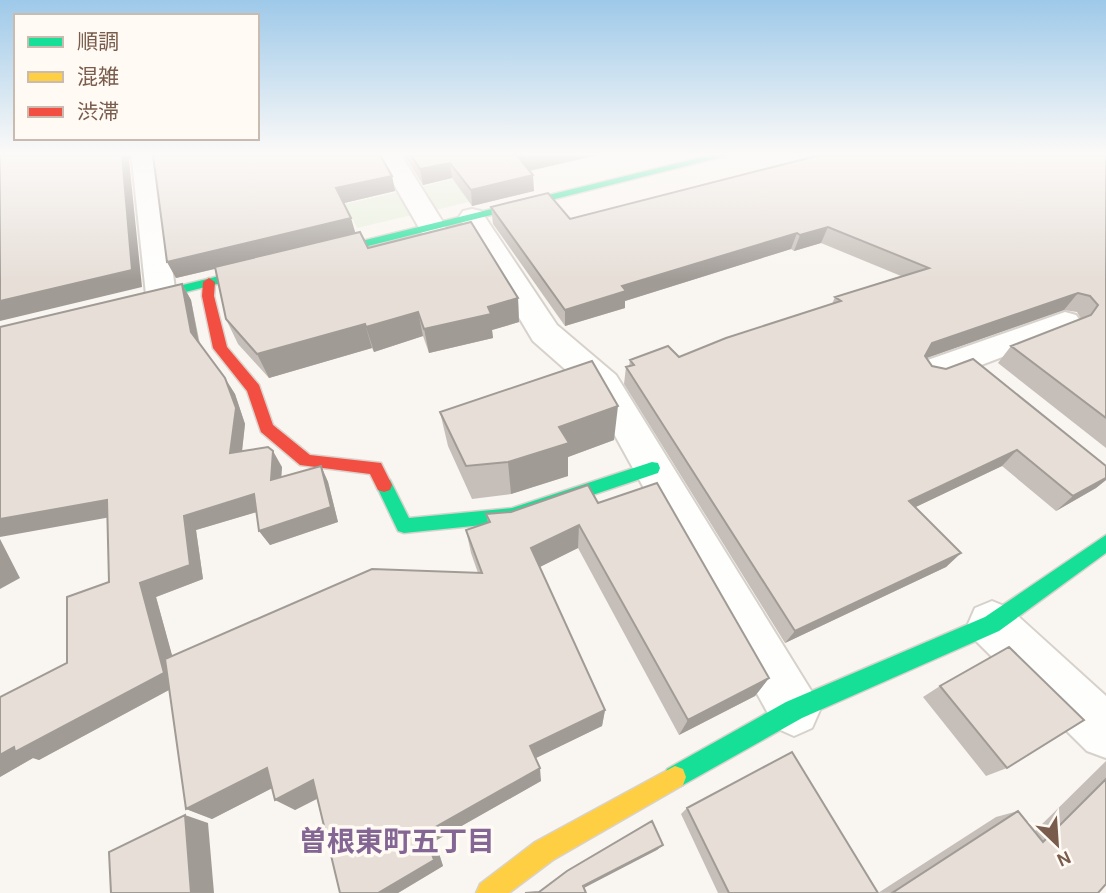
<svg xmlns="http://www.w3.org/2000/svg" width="1106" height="893" viewBox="0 0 1106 893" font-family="Karla,'Noto Sans JP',sans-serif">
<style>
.green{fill:#e7f0db}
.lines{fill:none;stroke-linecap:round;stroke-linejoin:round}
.street-casing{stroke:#d7d1cb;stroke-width:4}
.fast-casing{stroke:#d9d2cb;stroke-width:3}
.slow-casing{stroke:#d9d2cb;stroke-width:3}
.jam-casing{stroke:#d9d2cb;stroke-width:3}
.street{fill:#fefefd;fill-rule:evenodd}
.fast{fill:#16e098;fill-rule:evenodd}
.slow{fill:#ffcf43;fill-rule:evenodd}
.jam{fill:#f24e42;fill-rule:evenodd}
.wall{fill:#c6bfb9}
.shaded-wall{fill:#a19b96}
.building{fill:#e6ded7;stroke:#a19b96;stroke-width:2}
.labels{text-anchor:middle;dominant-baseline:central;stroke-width:7;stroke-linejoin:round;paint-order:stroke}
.near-neighbourhood-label{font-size:28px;font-weight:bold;fill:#846695;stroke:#fffaf3}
</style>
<rect width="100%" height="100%" fill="#f9f5f0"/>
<path class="green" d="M 471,175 L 488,197 L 432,211 L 417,188 Z
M 399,192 L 412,215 L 357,228 L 345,204 Z"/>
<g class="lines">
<defs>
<path id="street" d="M 135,155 L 174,155 L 170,160 L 157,164 L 176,295 L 172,302 L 161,305 L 150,302 L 146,295 L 132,160 Z
M 377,155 L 401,155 L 446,227 L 442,233 L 432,235 L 422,233 Z
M 472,209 L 481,211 L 557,325 L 616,375 L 812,692 L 820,710 L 812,728 L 794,736 L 776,728 L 591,392 L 533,341 L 459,217 L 463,211 Z
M 1065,312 L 1076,315 L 1081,322 L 1076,329 L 934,383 L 922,380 L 917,371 L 922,362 Z
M 992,601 L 1009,608 L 1106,696 L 1106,758 L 1087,751 L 975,640 L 968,624 L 975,608 Z"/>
<path id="fast" d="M 711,155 L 729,155 L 134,305 L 128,301 L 134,297 Z
M 652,462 L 658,463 L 660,468 L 658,473 L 512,522 L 404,533 L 398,531 L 376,485 L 378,480 L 384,478 L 390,480 L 409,518 L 512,508 Z
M 1106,535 L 1106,553 L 999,631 L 802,718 L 683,785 L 675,788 L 667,785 L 664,777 L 667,769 L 786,702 L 985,617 Z"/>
<path id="slow" d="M 675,766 L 683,769 L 686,777 L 683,785 L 553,860 L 509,893 L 476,893 L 480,884 L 535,842 Z"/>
<path id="jam" d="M 209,278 L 215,282 L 214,296 L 227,347 L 259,385 L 273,425 L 310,455 L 381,463 L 392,485 L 390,490 L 384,492 L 378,490 L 370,474 L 300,465 L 261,432 L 247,391 L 213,348 L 202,296 L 203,282 Z"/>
</defs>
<use href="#street" class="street-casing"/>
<use href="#fast" class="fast-casing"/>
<use href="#slow" class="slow-casing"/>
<use href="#jam" class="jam-casing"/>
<use href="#street" class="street"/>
<use href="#fast" class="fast"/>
<use href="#slow" class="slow"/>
<use href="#jam" class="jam"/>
</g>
<path class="wall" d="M 404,155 L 598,155 L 530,171 L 534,191 L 472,206 L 452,178 L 423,185 Z
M 1106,155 L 1106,448 L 998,363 L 1011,346 L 1081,319 L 1077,312 L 1064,310 L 926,358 L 932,366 L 1106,466 L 1106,480 L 1096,488 L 1056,511 L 1002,466 L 915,507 L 961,553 L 946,567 L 785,643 L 624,384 L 626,367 L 629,366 L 630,360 L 679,357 L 832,304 L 835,297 L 901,276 L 821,243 L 794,251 L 791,249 L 625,301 L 625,308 L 565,326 L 493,224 L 491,207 L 570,219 Z
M 392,176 L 395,191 L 344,203 L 355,233 L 368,248 L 518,298 L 519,322 L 492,330 L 493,338 L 429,353 L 423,336 L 374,352 L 372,348 L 269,378 L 238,344 L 226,319 L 215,269 L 176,278 L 167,262 Z
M 182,284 L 191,300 L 200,344 L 235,394 L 245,424 L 242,451 L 282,467 L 281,477 L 321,466 L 328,482 L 338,522 L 270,545 L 259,531 L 256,512 L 196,530 L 203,579 L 156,597 L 172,656 L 478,573 L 471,553 L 466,530 L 488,522 L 486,514 L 598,503 L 769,678 L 755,696 L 679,735 L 578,548 L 539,567 L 605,710 L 602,726 L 535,758 L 541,781 L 435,841 L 443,866 L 398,893 L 340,893 L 317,799 L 295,810 L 272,788 L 212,819 L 186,809 L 169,690 L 39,760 L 33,758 L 0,777 L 0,697 L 67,663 L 109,582 L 107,518 Z
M 440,412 L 614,440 L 568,457 L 568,476 L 511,494 L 472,499 L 448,446 Z
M 940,686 L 1007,768 L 986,776 L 923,697 Z
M 1106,761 L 1106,884 L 1098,893 L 718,893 L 681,814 L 687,808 L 878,893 L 996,817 L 1018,811 L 1035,831 Z"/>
<path class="shaded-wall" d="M 122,155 L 132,155 L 129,160 L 142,287 L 0,321 L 0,301 Z
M 528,155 L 598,155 L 519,173 L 518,157 Z
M 450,163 L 452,178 L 423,185 L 420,169 Z
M 533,175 L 534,191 L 472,206 L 471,190 Z
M 392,176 L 395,191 L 340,204 L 336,188 Z
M 351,218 L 356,235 L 176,278 L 167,262 Z
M 828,227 L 821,243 L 794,251 L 800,235 Z
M 797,233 L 791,249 L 625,301 L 625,308 L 565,326 L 565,310 L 622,286 Z
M 182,284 L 191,300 L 200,349 L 191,332 Z
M 1078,293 L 1064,310 L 921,360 L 932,343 Z
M 518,298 L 519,322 L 492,330 L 493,338 L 429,353 L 424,329 L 488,307 Z
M 418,312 L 423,336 L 374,352 L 366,327 Z
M 365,324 L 372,348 L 269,378 L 257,354 Z
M 225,378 L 235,394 L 245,424 L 240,469 L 230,453 Z
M 618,406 L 614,440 L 568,457 L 568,476 L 511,494 L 508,462 L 559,427 Z
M 1017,450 L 1002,466 L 897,516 L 909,501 Z
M 273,451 L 282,467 L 280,495 L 271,480 Z
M 321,466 L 328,482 L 338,522 L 270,545 L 259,531 Z
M 1106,478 L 1106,480 L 1096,488 L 1056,511 L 1073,496 Z
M 254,494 L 264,510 L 196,530 L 203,579 L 156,597 L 180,684 L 39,760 L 33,758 L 0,777 L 0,755 L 184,516 Z
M 107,500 L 122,515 L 0,537 L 0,519 Z
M 579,525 L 578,548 L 532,571 L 531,548 Z
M 0,539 L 20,578 L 0,589 Z
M 961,553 L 946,567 L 785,643 L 795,631 Z
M 769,678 L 755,696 L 679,735 L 688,720 Z
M 605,710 L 602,726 L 532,760 L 530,746 Z
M 267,768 L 288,780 L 212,819 L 186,809 Z
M 540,768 L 541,781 L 435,841 L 443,866 L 398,893 L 378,893 L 425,833 Z
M 313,780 L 330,792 L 295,810 L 275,800 Z
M 185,815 L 208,823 L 214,893 L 191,893 Z
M 663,845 L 657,850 L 582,889 L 583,886 Z"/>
<path class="building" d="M 0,155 L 122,155 L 132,270 L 0,301 Z
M 153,155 L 380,155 L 392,176 L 336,188 L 351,218 L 167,262 Z
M 411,155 L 528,155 L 518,157 L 533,175 L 471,190 L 450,163 L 420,169 Z
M 820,155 L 1106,155 L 1106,418 L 1011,346 L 1091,315 L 1098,305 L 1090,296 L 1078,293 L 932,343 L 925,356 L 932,366 L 946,369 L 973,359 L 1106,466 L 1106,478 L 1073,496 L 1017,450 L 909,501 L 961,553 L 795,631 L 626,367 L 634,365 L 630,360 L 668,346 L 679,357 L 726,338 L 841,301 L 835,297 L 929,268 L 828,227 L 800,235 L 797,233 L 622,286 L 626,291 L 565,310 L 491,207 L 548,193 L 570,219 Z
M 471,222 L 518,298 L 488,307 L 491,314 L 424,329 L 418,312 L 366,327 L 365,324 L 257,354 L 226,319 L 215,267 L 360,232 L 368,248 Z
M 182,284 L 191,332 L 225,378 L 236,408 L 230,453 L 268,447 L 273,451 L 271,480 L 321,466 L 331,507 L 259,531 L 254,494 L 184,516 L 190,565 L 140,583 L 164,673 L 15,752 L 14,747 L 0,755 L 0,697 L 67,663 L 67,597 L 109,582 L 107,500 L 0,519 L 0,327 Z
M 592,361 L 618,406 L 559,427 L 569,443 L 508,462 L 466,466 L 440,412 Z
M 657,483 L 769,678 L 688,720 L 579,525 L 531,548 L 605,710 L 530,746 L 540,768 L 425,833 L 434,860 L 378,893 L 340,893 L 313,780 L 275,800 L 267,768 L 186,809 L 165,659 L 372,569 L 482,573 L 466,530 L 490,522 L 486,514 L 511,512 L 588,485 L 598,503 Z
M 1009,647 L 1084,720 L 1007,768 L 940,686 Z
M 792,752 L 878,893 L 729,893 L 687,808 Z
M 1106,779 L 1106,884 L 1098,893 L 892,893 L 1018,811 L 1043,842 Z
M 185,815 L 191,893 L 111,893 L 109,852 Z
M 652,821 L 663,845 L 583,886 L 586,893 L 525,893 L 539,892 L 567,871 Z"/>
<linearGradient id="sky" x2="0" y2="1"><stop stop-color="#9ec9e9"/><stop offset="0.55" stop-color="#fcfaf8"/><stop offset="1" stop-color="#fcfaf8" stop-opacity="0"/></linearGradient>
<rect width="1106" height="280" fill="url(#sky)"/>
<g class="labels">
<g class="near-neighbourhood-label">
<text x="397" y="841">曽根東町五丁目</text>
</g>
</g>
<rect x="14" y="14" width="245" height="126" fill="#fffaf3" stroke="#cabbb1" stroke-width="2"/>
<rect x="28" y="37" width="35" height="10" fill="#16e098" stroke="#cabbb1" stroke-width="2"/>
<text x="77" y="49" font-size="21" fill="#7a5c4d">順調</text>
<rect x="28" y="72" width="35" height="10" fill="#ffcf43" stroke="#cabbb1" stroke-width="2"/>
<text x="77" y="84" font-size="21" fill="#7a5c4d">混雑</text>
<rect x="28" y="107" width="35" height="10" fill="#f24e42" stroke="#cabbb1" stroke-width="2"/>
<text x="77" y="119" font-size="21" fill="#7a5c4d">渋滞</text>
<g transform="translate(1057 844) rotate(155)" stroke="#fffaf3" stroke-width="5" paint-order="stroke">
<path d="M0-5L12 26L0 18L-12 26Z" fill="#7a5c4d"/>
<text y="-10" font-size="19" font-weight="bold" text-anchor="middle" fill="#7a5c4d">N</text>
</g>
</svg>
